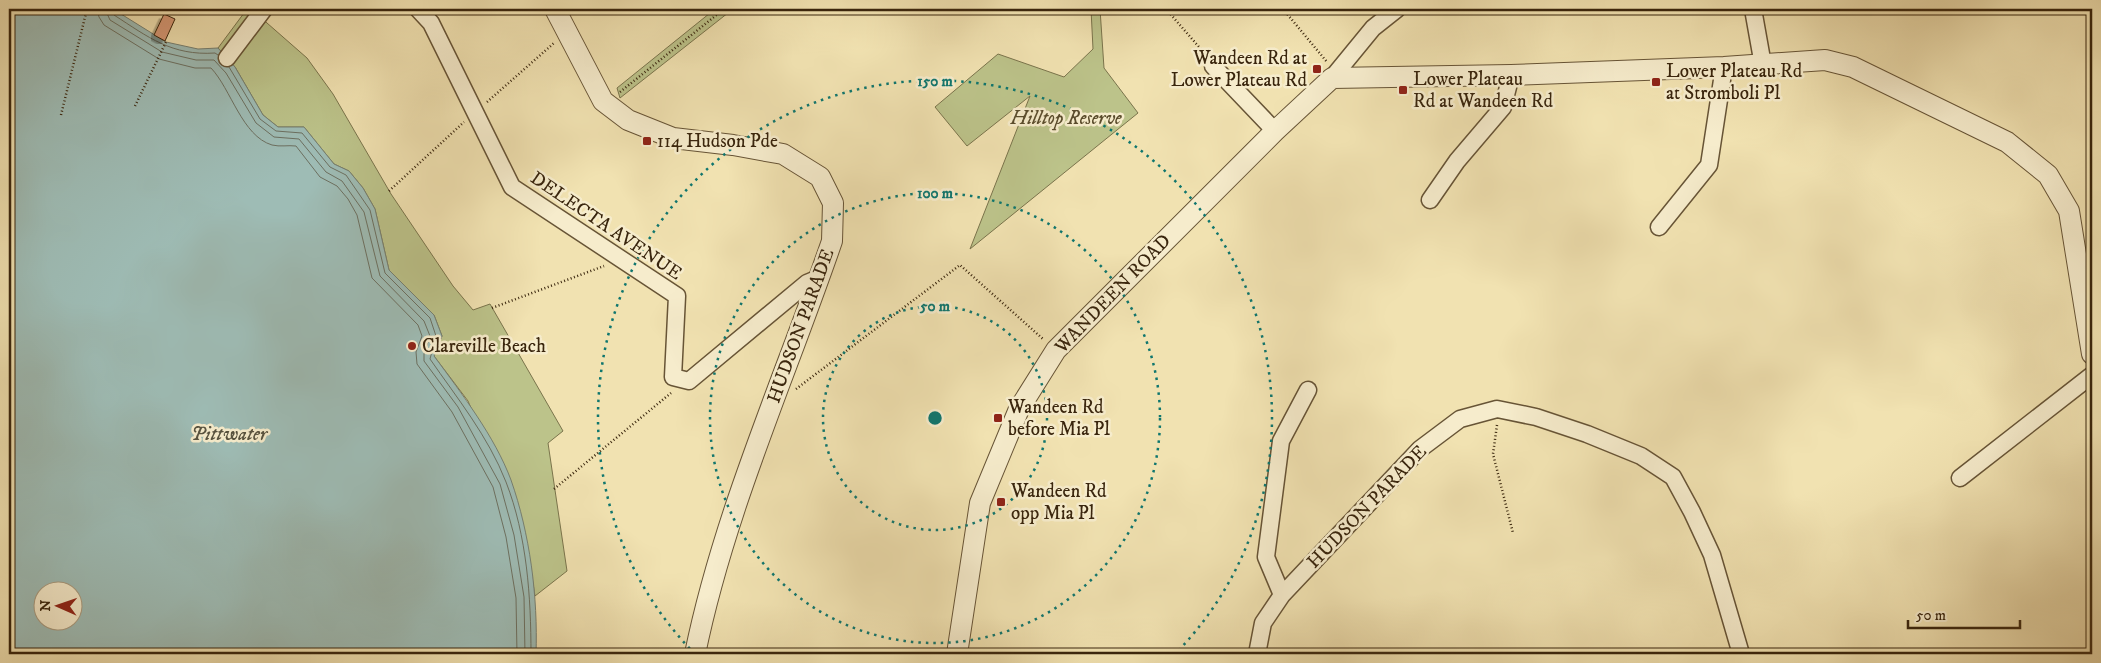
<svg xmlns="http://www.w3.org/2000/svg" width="2101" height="663" viewBox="0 0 2101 663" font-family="'IM FELL DW Pica',serif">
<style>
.green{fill:#bcc38a;stroke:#7a744c}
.water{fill:#9ebcb5;stroke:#768072;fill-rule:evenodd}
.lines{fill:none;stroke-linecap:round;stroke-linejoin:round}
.shore{stroke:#6c7061;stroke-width:1}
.building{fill:#d69874;stroke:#39250d;filter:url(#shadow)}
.minor-casing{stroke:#675436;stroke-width:19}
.tertiary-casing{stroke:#675436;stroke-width:22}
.path{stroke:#39250d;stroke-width:2.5;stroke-dasharray:1 2.5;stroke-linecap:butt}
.minor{stroke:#f6eccc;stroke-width:16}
.tertiary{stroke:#f6eccc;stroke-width:20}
.ring{fill:none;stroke:#0f766e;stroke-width:2.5;stroke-dasharray:2.5 5}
.poi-dot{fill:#8f2418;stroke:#f6eccc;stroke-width:2}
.labels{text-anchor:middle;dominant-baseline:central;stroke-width:5;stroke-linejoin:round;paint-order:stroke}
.poi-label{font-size:19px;fill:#39250d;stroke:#f6eccc;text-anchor:start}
.park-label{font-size:19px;font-style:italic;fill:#5a4c2c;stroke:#f6eccc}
.street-label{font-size:19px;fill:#39250d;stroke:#f6eccc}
.water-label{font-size:20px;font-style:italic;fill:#57523f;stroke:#f6eccc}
.centre{fill:#0f766e;stroke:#f6eccc;stroke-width:2.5}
.ring-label{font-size:15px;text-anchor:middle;font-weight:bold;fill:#0f766e;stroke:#f6eccc;stroke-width:5;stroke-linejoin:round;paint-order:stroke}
</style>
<defs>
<filter id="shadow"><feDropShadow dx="-4.5" dy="4.5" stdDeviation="0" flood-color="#0004"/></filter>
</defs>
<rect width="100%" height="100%" fill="#f1e2b1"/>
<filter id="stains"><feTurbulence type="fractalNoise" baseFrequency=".004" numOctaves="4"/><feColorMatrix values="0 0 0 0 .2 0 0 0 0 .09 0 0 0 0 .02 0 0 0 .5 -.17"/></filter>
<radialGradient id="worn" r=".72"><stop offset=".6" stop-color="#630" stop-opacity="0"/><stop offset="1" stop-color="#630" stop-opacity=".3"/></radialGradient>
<path class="green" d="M 247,9 L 251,9 L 307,58 L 333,94 L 391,194 L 453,286 L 473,310 L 490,304 L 563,431 L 548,443 L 567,571 L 535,596 L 525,533 L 468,401 L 434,356 L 442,336 L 434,315 L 389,270 L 375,209 L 363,188 L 349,171 L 334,164 L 304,127 L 278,127 L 263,115 L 235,67 L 218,48 Z
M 715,9 L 733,9 L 620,98 L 617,88 Z
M 1091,9 L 1100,9 L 1104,68 L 1138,113 L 970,249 L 1030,96 L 967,146 L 935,107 L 998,54 L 1064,77 L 1093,49 Z"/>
<path class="water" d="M 9,9 L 113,9 L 166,42 L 198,49 L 218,48 L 235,67 L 263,115 L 278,127 L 304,127 L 334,164 L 349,171 L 363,188 L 375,209 L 389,270 L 434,315 L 442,336 L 434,356 C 462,394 495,437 511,480 C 530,534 538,597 536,654 L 9,654 ZM 42,590 L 72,590 L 72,620 L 42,620 Z"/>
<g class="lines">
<path class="shore" d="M 97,9 L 99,17 L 104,25 L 159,59 L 195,68 L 211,68 C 231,89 242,136 272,145 C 280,147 288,145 296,146 L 320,177 L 337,186 L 348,199 L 357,215 L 372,278 L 418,325 L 422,336 L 416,352 L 417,364 L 452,412 L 493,487 L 506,537 L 516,598 L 517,654
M 105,9 L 110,20 L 162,52 L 196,60 L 214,60 L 226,73 L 256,123 L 274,137 L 299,139 L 326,172 L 342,181 L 364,212 L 380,276 L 424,321 L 430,336 L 424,354 L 424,361 L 458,407 L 500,484 L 514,535 L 524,597 L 525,654
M 111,9 L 114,15 C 148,37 172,56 215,53 L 218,55
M 229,67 L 260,119 L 276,131 L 302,133 L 330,167 L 346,175 L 370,210 L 385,273 L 430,318 L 436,336 L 430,359 C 457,398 488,436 506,482 C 527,536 531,597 531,654"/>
</g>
<path class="building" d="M 164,14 L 175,19 L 165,41 L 154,35 Z"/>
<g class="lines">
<defs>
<path id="minor" d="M 418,9 L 431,23 L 512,187 L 677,296 L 673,377 L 689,381 L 807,283 L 819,278
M 1753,9 L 1763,65
M 227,58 L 264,9
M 1213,66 L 1275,131
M 1332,78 L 1373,28 L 1397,9
M 1430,200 L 1457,161 L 1503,107 L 1511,75
M 1659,227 L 1709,165 L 1724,67
M 1960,478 L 2092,375
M 1282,595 L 1266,557 L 1281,441 L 1308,390
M 1257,654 L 1263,623 L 1282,595 L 1420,449 L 1460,419 L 1497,409 L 1536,417 L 1587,434 L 1641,456 L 1673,477 L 1692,512 L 1712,555 L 1741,654"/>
<path id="tertiary" d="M 555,9 L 603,101 L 628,120 L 673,138 L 733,145 L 783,154 L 820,177 L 833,203 L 832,241 C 785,378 724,512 695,654
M 957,654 L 980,503 L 1019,409 L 1056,350 L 1275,131 L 1332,78 L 1511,75 L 1724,67 L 1825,60 L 1853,67 L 2007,142 L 2048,175 L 2069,211 L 2092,354"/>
</defs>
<use href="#minor" class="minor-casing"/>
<use href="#tertiary" class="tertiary-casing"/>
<path class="path" d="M 1166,9 L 1206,55
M 1283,9 L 1327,62
M 620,92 L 724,9
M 487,102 L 554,43
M 135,106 L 166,42
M 61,115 L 87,9
M 389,191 L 464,122
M 492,308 L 604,266
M 796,389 L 960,265 L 1043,339
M 1497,425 L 1493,454 L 1513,533
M 554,489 L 671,393"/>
<use href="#minor" class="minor"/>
<use href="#tertiary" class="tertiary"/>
</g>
<g class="ring">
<circle cx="935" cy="418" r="112"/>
<circle cx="935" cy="418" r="225"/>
<path d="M695 654A337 337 0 1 1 1175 654"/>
</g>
<g class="poi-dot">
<rect x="1312" y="64" width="10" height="10" rx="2.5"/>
<rect x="1651" y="77" width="10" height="10" rx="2.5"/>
<rect x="1398" y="85" width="10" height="10" rx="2.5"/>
<rect x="642" y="136" width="10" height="10" rx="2.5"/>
<circle cx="412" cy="346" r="5"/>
<rect x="993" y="413" width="10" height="10" rx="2.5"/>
<rect x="996" y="497" width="10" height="10" rx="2.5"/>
</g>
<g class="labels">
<g class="poi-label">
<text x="1307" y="58" text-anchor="end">Wandeen Rd at<tspan x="1307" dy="22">Lower Plateau Rd</tspan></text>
<text x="1666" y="71">Lower Plateau Rd<tspan x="1666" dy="22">at Stromboli Pl</tspan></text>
<text x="1413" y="79">Lower Plateau<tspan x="1413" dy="22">Rd at Wandeen Rd</tspan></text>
<text x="657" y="141">114 Hudson Pde</text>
<text x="422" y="346">Clareville Beach</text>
<text x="1008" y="407">Wandeen Rd<tspan x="1008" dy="22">before Mia Pl</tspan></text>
<text x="1011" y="491">Wandeen Rd<tspan x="1011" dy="22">opp Mia Pl</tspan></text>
</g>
<g class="park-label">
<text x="1066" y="118">Hilltop Reserve</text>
</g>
<g class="street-label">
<text transform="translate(606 226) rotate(34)">DELECTA AVENUE</text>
<text transform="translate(1113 294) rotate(-46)">WANDEEN ROAD</text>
<text transform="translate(801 326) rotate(-70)">HUDSON PARADE</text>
<text transform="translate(1367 507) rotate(-46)">HUDSON PARADE</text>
</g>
<g class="water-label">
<text x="229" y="434">Pittwater</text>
</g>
</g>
<circle cx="935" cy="418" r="8" class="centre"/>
<g class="ring-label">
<text x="935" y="86">150 m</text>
<text x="935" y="198">100 m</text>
<text x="935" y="311">50 m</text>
</g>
<rect width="2101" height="663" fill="none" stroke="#f1e2b1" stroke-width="30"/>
<rect x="10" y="10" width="2081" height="643" fill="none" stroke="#39250d" stroke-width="2.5"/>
<rect x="15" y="15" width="2071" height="633" fill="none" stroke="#39250d"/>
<g transform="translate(58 606) rotate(272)"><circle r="24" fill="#f6eccc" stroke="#aa9c80"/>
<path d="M0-4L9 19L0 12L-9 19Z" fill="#8f2418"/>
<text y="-8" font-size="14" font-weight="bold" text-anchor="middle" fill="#39250d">N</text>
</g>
<path d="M1908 620v8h112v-8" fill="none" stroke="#39250d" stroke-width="2.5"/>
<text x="1916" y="620" font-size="15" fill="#39250d" stroke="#f6eccc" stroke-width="4" paint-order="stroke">50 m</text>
<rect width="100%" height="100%" filter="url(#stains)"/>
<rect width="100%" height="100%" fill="url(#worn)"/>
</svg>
